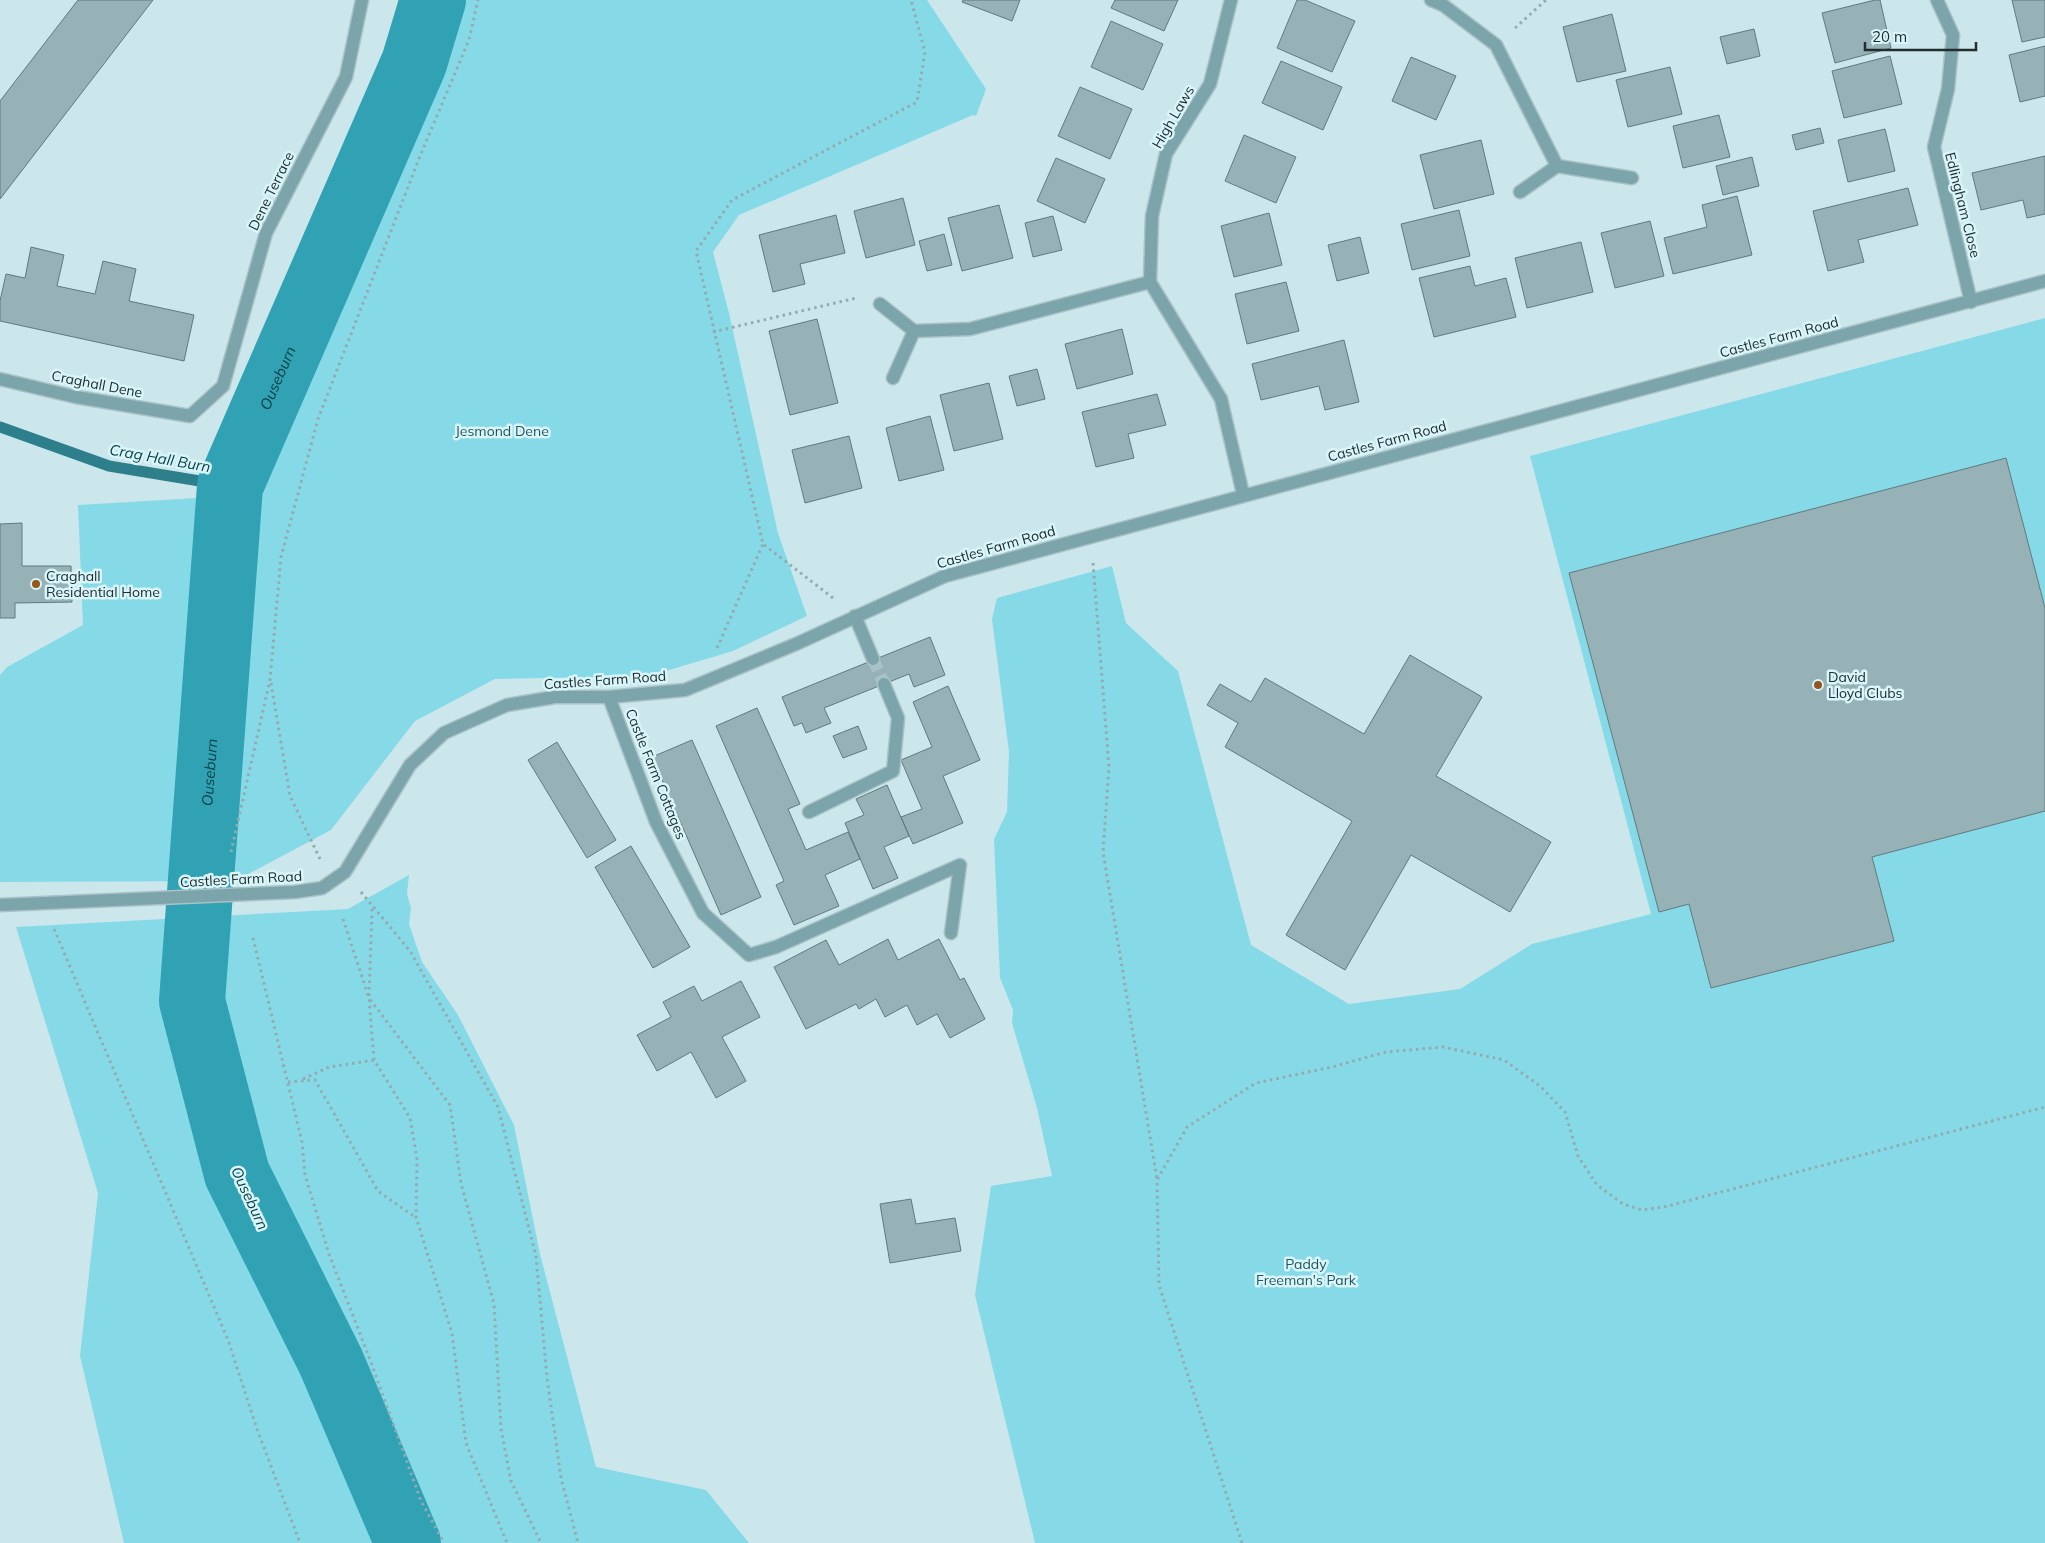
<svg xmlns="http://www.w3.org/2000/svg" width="2045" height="1543" viewBox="0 0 2045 1543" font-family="Mulish,sans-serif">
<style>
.green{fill:#86dae8}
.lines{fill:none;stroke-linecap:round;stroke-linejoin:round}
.stream{stroke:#2c7f8b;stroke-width:11}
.river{stroke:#30a2b3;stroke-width:66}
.building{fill:#97b2b7;stroke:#607a7e}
.minor-tunnel{stroke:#a9c2c6;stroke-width:12;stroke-dasharray:12 6;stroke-linecap:butt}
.minor-casing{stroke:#a9c2c6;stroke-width:15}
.path{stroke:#93aaae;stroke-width:3;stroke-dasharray:2.5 4;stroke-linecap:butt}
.minor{stroke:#7ba4ab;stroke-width:12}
.poi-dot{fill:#94561c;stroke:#d8f5fa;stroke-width:2}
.labels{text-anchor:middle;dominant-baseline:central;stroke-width:5;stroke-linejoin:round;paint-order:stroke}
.street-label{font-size:14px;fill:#222d2f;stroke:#d8f5fa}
.park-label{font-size:14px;fill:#27555d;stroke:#d8f5fa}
.poi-label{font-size:14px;fill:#222d2f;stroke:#d8f5fa;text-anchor:start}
.water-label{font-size:15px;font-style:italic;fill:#093d44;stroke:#d8f5fa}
</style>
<rect width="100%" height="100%" fill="#cbe7ec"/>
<path class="green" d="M 405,0 L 927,0 L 986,89 L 976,116 L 973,115 L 739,215 L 713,252 L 729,313 L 778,533 L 807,616 L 733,651 L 649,676 L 495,679 L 415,721 L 331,830 L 235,881 L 0,882 L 0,675 L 7,667 L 83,625 L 78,505 L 197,498 L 318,240 L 398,46 Z
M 2045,318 L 2045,1543 L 1035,1543 L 975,1295 L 991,1186 L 1052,1176 L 1037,1108 L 1012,1023 L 1013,1010 L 1000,978 L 994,839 L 1007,812 L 1009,752 L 992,619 L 997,598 L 1112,566 L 1126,623 L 1178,671 L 1251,945 L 1349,1004 L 1460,989 L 1532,944 L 1651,914 L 1530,456 Z
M 409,875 L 407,894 L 411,908 L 409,924 L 422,962 L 458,1015 L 514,1125 L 540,1254 L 596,1467 L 706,1490 L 749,1543 L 124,1543 L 80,1356 L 98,1193 L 16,927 L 348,909 Z"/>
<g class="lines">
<path class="stream" d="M 0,427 L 109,466 L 230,486"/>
<path class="river" id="s1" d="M 408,1543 L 331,1362 L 237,1174 L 192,1001 L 230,486 L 414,63 L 433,0"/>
</g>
<path class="building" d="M 78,0 L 153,0 L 0,199 L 0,101 Z
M 963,0 L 1020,0 L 1012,21 L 962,2 Z
M 1115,0 L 1178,0 L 1164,31 L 1111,8 Z
M 1297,0 L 1305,0 L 1355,21 L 1332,72 L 1277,48 Z
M 1875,0 L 1880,0 L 1891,48 L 1835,63 L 1822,13 Z
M 2012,0 L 2045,0 L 2045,37 L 2022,42 Z
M 1612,14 L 1626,71 L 1577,82 L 1563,27 Z
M 1111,21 L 1163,44 L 1143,90 L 1091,67 Z
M 1754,29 L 1760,56 L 1727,64 L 1720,37 Z
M 2045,46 L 2045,96 L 2020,102 L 2009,55 Z
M 1890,56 L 1902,104 L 1844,118 L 1832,71 Z
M 1411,57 L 1456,76 L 1436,120 L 1392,101 Z
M 1281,61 L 1342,87 L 1323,130 L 1262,103 Z
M 1670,67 L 1682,114 L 1628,127 L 1616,80 Z
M 1080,87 L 1132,109 L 1110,159 L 1058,136 Z
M 1719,115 L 1730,157 L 1683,168 L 1673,126 Z
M 1820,128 L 1824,143 L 1796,150 L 1792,135 Z
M 1885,129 L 1895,171 L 1848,182 L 1838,140 Z
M 1244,135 L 1296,157 L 1276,203 L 1225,181 Z
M 1481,140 L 1494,194 L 1434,209 L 1420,155 Z
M 2045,156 L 2045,214 L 2027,218 L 2023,200 L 1981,210 L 1972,173 Z
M 1752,157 L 1759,186 L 1723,195 L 1716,166 Z
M 1056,158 L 1105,179 L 1085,223 L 1037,201 Z
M 1908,188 L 1918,225 L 1858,240 L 1864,262 L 1828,271 L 1813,211 Z
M 1737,196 L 1752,255 L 1673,274 L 1664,238 L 1707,227 L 1702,205 Z
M 903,198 L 915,245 L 866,258 L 854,211 Z
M 999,205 L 1013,258 L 962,271 L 948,218 Z
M 1459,210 L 1470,256 L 1412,270 L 1401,224 Z
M 1269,213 L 1282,265 L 1234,277 L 1221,226 Z
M 836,215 L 845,253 L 800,264 L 805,284 L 773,292 L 759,235 Z
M 1053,216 L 1062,250 L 1033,257 L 1025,223 Z
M 1650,221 L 1664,276 L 1615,288 L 1601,233 Z
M 944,234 L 952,265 L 927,271 L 919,241 Z
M 1360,237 L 1369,273 L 1337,281 L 1328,245 Z
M 1581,242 L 1593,292 L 1527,308 L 1515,258 Z
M 31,247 L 64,255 L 57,286 L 95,294 L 103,261 L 136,269 L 129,301 L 194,315 L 184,361 L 0,321 L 0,301 L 6,274 L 25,278 Z
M 1470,266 L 1475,286 L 1506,278 L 1516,317 L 1434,337 L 1419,278 Z
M 1286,282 L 1299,331 L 1247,344 L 1235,294 Z
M 817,319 L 838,403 L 790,415 L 769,331 Z
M 1122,329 L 1133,374 L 1077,389 L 1065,344 Z
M 1344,340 L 1359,402 L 1325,410 L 1319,386 L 1261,400 L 1252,364 Z
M 1037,369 L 1045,399 L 1017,406 L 1009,376 Z
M 989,383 L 1003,439 L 954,451 L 940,395 Z
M 1157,394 L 1166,425 L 1128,434 L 1134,458 L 1096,467 L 1082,412 Z
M 930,416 L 944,470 L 899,481 L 886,428 Z
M 849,436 L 862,488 L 805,503 L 792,450 Z
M 2006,458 L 2045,608 L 2045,811 L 1872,857 L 1894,941 L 1711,988 L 1689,904 L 1659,912 L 1569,573 Z
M 22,523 L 22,566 L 71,566 L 72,602 L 15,603 L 15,618 L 0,618 L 0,524 Z
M 930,637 L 945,675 L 914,687 L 909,674 L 824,708 L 831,723 L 806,733 L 802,723 L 794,726 L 782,697 Z
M 1410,655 L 1482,697 L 1436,776 L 1551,842 L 1510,912 L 1411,855 L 1345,970 L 1286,935 L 1352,821 L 1225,747 L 1238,723 L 1207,705 L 1220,684 L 1251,702 L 1265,678 L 1364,734 Z
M 948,686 L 980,760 L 943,776 L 963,823 L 913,844 L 901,817 L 922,809 L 901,760 L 932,747 L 913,702 Z
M 757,708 L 800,804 L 788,809 L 806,850 L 848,832 L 860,859 L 825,875 L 839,906 L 794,925 L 776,885 L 784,881 L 716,726 Z
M 858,726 L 867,749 L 843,758 L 833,736 Z
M 692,740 L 761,897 L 721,915 L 652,757 Z
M 557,742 L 616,840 L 587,858 L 528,760 Z
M 887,785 L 909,836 L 884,847 L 898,878 L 873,889 L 845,823 L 864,815 L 856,799 Z
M 631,846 L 690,947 L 653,968 L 595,867 Z
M 888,939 L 898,960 L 939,939 L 960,980 L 964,978 L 985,1019 L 950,1038 L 937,1014 L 917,1025 L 907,1005 L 885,1017 L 876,999 L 859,1009 L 856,1004 L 806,1029 L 774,967 L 826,940 L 839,965 Z
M 741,981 L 760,1017 L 722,1037 L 746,1081 L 716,1098 L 691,1052 L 657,1071 L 637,1035 L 671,1017 L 663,1002 L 694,986 L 702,1001 Z
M 911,1199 L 916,1224 L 955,1218 L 961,1251 L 890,1263 L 880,1204 Z"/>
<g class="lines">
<path class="minor-tunnel" d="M 873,659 L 884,684"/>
<defs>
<path id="minor" d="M 1231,0 L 1210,84 L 1166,154 L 1152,216 L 1150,282 L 1221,399 L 1243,494
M 1431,0 L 1443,5 L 1496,45 L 1557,166
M 1937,0 L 1953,35 L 1948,89 L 1934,147 L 1971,302
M 1520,192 L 1557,166 L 1632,178
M 880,304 L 914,331 L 893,378
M 914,331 L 970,329 L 1150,282
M 0,379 L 76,397 L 190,416 L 223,386 L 266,233 L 346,77 L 362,0
M 855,616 L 873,659
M 609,697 L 656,822 L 703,913 L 749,955 L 776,947 L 960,865 L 951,933
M 809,812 L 893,771 L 898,718 L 884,684
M 0,905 L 295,892 L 322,888 L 345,872 L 410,765 L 444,733 L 507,705 L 555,697 L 609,697 L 685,690 L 796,644 L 945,576 L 2045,281"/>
</defs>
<use href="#minor" class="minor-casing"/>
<path class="path" d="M 1515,28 L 1546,0
M 713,332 L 856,298
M 1093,563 L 1109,767 L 1103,852 L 1157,1179
M 833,598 L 763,544 L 696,251 L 732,200 L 917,102 L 925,52 L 911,0
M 717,648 L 763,544
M 271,683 L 290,796 L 320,859
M 231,852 L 270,680 L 281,557 L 318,419 L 420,156 L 469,40 L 478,0
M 361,892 L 410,951 L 498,1107 L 536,1256 L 547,1378 L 561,1478 L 578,1543
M 372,909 L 369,998 L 450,1105 L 461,1183 L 494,1304 L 501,1429 L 511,1481 L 541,1543
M 343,919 L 369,998 L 374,1060 L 410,1118 L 417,1159 L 416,1217 L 452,1333 L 466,1443 L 507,1543
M 54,929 L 228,1340 L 257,1429 L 300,1543
M 253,938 L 302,1142 L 305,1175 L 329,1254 L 369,1357 L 421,1501 L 444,1543
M 303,1079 L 329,1067 L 374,1060
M 288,1082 L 315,1080 L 378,1191 L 415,1217
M 1242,1543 L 1159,1285 L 1157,1180 L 1187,1127 L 1256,1083 L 1332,1067 L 1386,1052 L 1443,1047 L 1504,1060 L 1540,1086 L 1565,1112 L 1578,1156 L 1597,1185 L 1623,1204 L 1642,1210 L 1664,1207 L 2045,1107"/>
<use href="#minor" class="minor"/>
</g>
<g class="poi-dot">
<circle cx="36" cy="584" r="5"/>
<circle cx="1818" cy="685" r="5"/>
</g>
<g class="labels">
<g class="street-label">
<text transform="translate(1173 117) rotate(-60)">High Laws</text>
<text transform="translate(271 191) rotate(-64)">Dene Terrace</text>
<text transform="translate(1963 205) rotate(76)">Edlingham Close</text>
<text transform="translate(1779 337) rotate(-15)">Castles Farm Road</text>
<text transform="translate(97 384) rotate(11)">Craghall Dene</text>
<text transform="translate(1387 441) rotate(-15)">Castles Farm Road</text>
<text transform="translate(996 547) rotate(-16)">Castles Farm Road</text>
<text transform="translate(605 680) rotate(-4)">Castles Farm Road</text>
<text transform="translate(656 774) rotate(68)">Castle Farm Cottages</text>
<text transform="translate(241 879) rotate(-3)">Castles Farm Road</text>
</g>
<g class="park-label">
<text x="502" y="431">Jesmond Dene</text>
<text x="1306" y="1264">Paddy<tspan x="1306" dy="16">Freeman's Park</tspan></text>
</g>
<g class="poi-label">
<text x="46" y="576">Craghall<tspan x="46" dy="16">Residential Home</tspan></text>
<text x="1828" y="677">David<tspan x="1828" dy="16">Lloyd Clubs</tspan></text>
</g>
<g class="water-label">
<text stroke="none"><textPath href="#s1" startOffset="1220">Ouseburn</textPath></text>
<text transform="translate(160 458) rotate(10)">Crag Hall Burn</text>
<text stroke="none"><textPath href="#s1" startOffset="815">Ouseburn</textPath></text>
<text transform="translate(250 1198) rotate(65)">Ouseburn</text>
</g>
</g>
<path d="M1865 42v8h111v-8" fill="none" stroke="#222d2f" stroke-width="2.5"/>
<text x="1872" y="42" font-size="15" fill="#222d2f" stroke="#d8f5fa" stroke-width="4" paint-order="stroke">20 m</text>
</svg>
